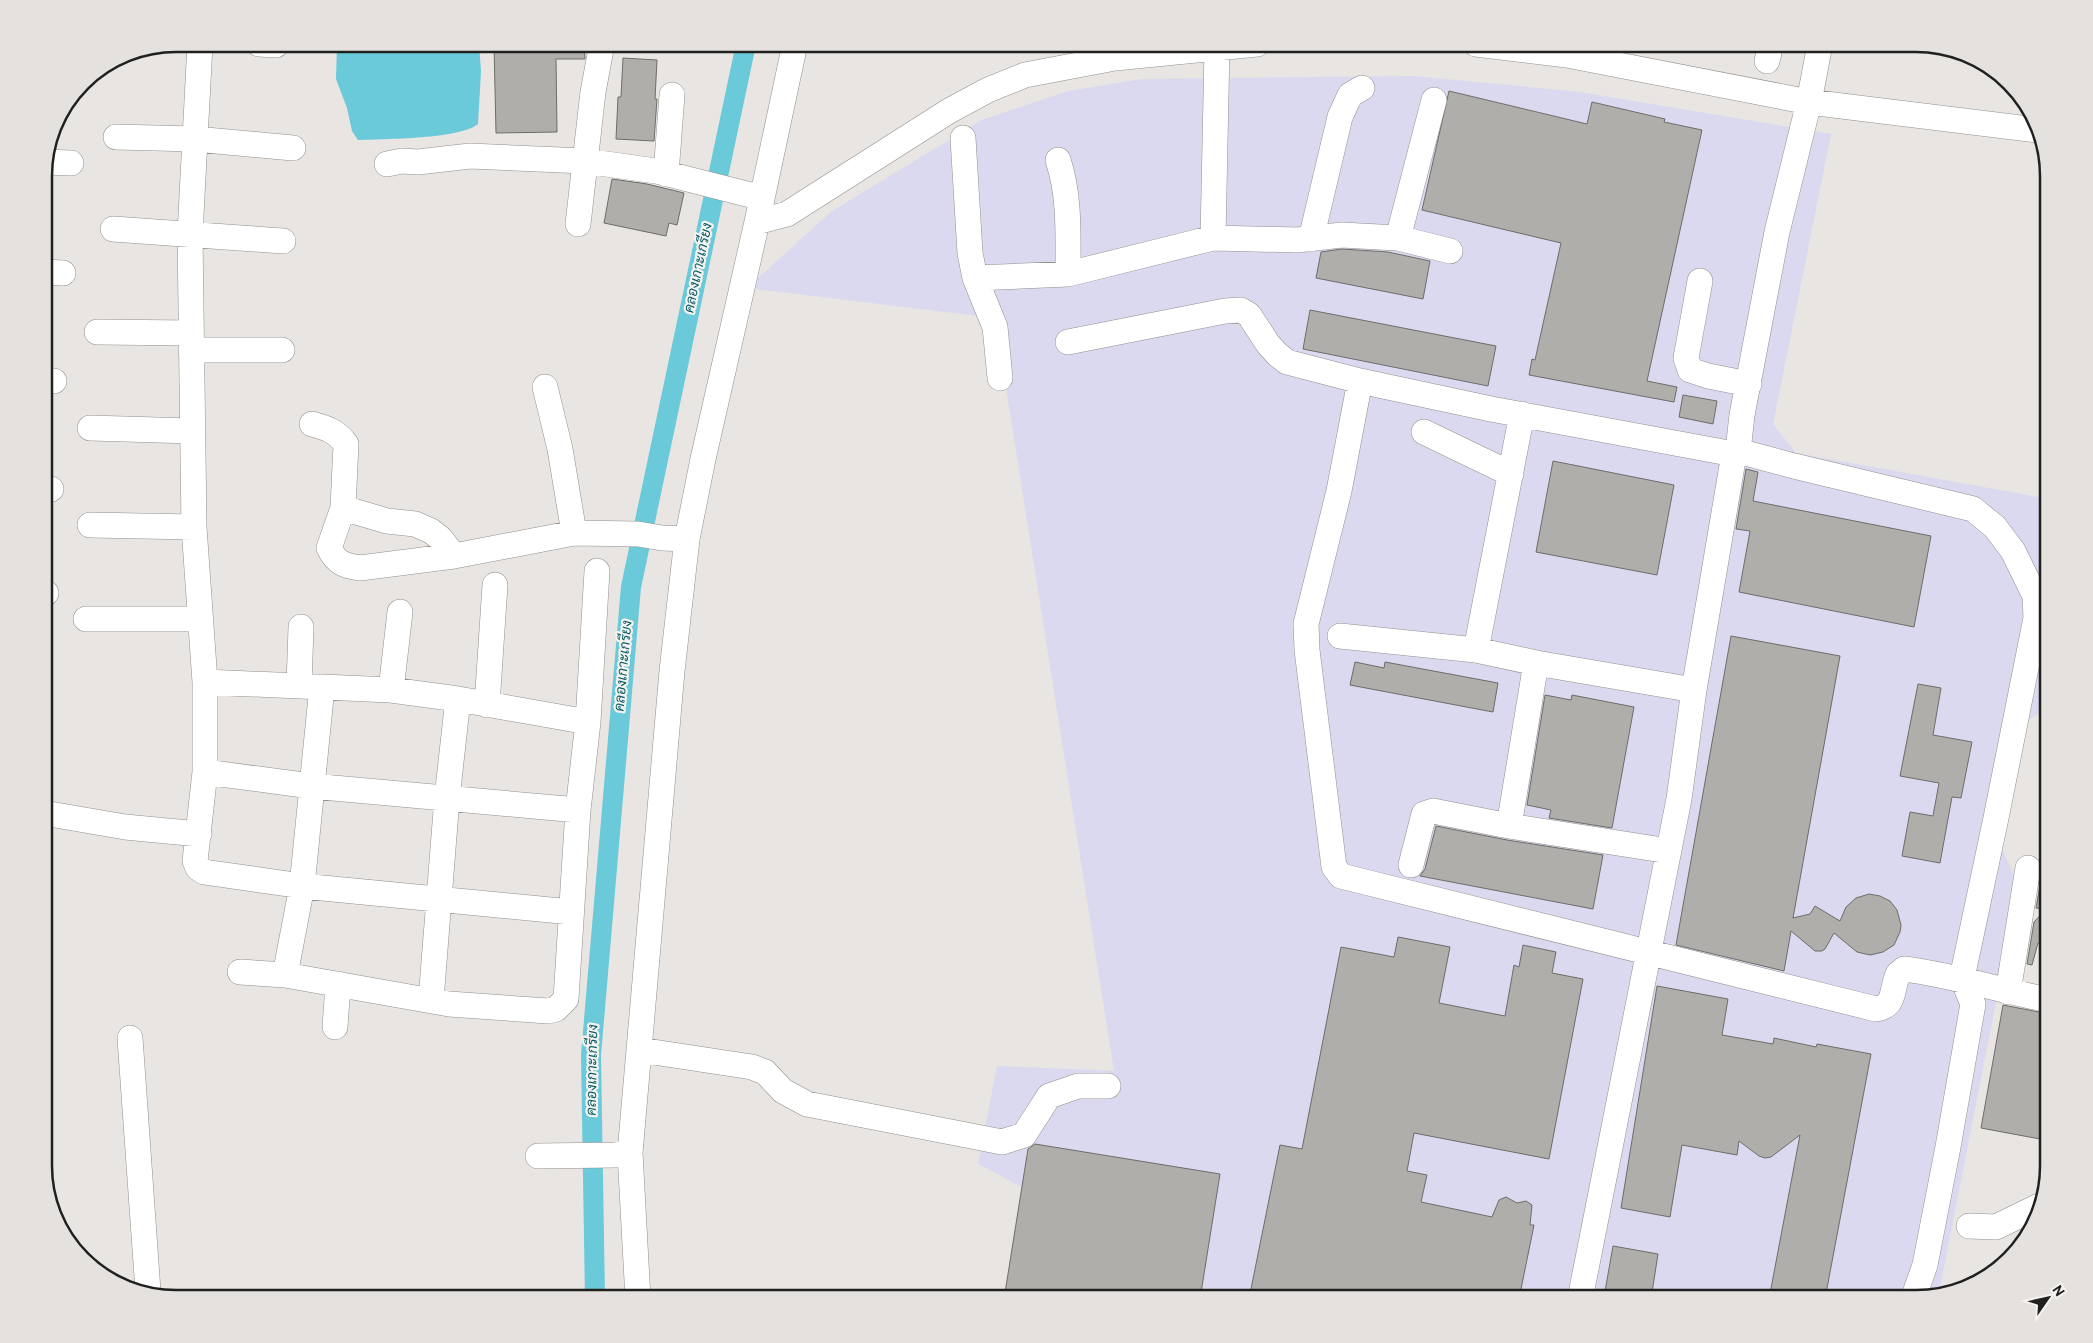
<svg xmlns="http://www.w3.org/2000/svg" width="2093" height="1343" viewBox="0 0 2093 1343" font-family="Overpass,Sarabun,sans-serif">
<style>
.industrial{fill:#dbd9ef}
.water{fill:#6acad9}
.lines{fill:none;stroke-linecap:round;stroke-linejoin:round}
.canal{stroke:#6acad9;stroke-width:20}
.building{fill:#b0aeaa;stroke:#6e6c69}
.minor-casing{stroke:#92908d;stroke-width:26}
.minor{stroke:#fff;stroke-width:25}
.labels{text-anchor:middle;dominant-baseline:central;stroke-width:4.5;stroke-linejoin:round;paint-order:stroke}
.water-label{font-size:14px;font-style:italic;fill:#055d67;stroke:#f5f2ef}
.rim{fill:none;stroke:#20201e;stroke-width:2.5}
</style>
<rect width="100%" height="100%" fill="#e8e5e2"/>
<path class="industrial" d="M 1414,76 L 1580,92 L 1831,134 L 1773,424 L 1796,453 L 2049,499 L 2049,706 L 2025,723 L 1996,836 L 2019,885 L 1939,1293 L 1917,1299 L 1005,1299 L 1022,1187 L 978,1164 L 997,1066 L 1114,1071 L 995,318 L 747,288 L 832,211 L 982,120 L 1068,91 L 1142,79 Z"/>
<path class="water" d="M 337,44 L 479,44 L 481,71 L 478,124 C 460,139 385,139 358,140 L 352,131 L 347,108 L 336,79 Z"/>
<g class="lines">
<path class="canal" d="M 595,1299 L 591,1055 L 631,587 L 746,44"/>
</g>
<path class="building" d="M 494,44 L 584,44 L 585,59 L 556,59 L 557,132 L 496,133 Z
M 623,58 L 657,60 L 655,99 L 657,99 L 654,141 L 616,139 L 618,97 L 621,97 Z
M 1449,91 L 1587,124 L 1592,102 L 1665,119 L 1664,122 L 1702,130 L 1647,381 L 1677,387 L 1674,402 L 1529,375 L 1532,359 L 1535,360 L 1561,243 L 1422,210 Z
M 612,179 L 647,184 L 684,193 L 677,225 L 669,223 L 666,236 L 604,223 Z
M 1342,249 L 1388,252 L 1430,261 L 1423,299 L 1316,278 L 1321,252 Z
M 1310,310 L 1496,346 L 1488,386 L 1303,349 Z
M 1683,395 L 1717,401 L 1713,424 L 1679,417 Z
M 1553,461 L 1674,485 L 1657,575 L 1536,552 Z
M 1746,469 L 1758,472 L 1753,501 L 1931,536 L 1914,627 L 1739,592 L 1750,531 L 1736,529 Z
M 1731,636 L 1840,656 L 1793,918 L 1810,914 L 1815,906 L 1840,921 L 1846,907 L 1856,898 L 1869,894 L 1880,896 L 1890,901 L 1897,910 L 1901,925 L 1900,932 L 1894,945 L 1883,952 L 1870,955 L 1857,952 L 1834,933 L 1825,949 L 1822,951 L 1815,951 L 1791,931 L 1784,971 L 1676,945 Z
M 1355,662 L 1384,668 L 1385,662 L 1498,683 L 1493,712 L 1350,685 Z
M 1918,684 L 1941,688 L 1933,735 L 1972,742 L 1961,798 L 1952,797 L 1940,863 L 1902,856 L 1910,812 L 1933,816 L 1939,783 L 1900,776 Z
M 1545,695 L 1571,700 L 1572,695 L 1634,707 L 1612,828 L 1549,818 L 1551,810 L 1527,805 Z
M 1436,826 L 1507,840 L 1603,855 L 1593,909 L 1420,876 L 1425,869 Z
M 2041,880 L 2049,881 L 2049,945 L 2038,943 L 2032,965 L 2027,964 L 2034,922 L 2046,909 L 2036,908 Z
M 1398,937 L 1450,947 L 1439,1003 L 1505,1016 L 1514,965 L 1519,967 L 1523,945 L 1556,952 L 1552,973 L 1583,979 L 1549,1159 L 1414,1133 L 1407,1171 L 1427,1175 L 1421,1202 L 1492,1217 L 1499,1200 L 1506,1197 L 1517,1203 L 1526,1201 L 1532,1205 L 1530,1225 L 1534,1225 L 1519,1299 L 1249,1299 L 1280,1145 L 1302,1149 L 1341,947 L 1394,957 Z
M 1657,986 L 1728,999 L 1722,1035 L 1773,1044 L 1774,1038 L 1816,1047 L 1817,1044 L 1871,1054 L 1825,1299 L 1769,1299 L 1800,1135 L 1771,1157 L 1765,1158 L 1759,1156 L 1739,1141 L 1737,1155 L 1682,1145 L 1670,1217 L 1621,1208 Z
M 2003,1005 L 2049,1014 L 2049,1091 L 2040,1139 L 1981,1128 Z
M 1035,1144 L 1220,1174 L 1200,1299 L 1004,1299 L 1028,1149 Z
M 1613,1246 L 1658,1254 L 1651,1299 L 1604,1297 Z"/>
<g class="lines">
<defs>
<path id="minor" d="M 200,44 L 190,234 L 194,527 L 205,682 L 205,772 L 195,861 L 198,868 L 204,872 L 302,886 L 571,912
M 259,44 L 276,45
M 1476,44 L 1567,55 L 1809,102 L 2037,130
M 1767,61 L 1771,44
M 116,137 L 195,139 L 293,148
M 963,138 L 970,253 L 975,278
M 1058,160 C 1070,195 1068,237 1068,274
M 45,162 L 71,163
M 387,164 L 402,161 L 418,162 L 470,156 L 585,161 L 656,171 L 762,198
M 666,174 L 672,95
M 757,222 L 787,214 L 949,111 L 988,90 L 1025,75 L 1115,58 L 1257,44
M 578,224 L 593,92 L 602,44
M 113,229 L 283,241
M 1213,238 L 1217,48
M 1398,238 L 1434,100
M 1311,239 L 1340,117 L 1350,95 L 1362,88
M 44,272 L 63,273
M 1700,281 L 1686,358 L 1690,370 L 1708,376 L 1749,384
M 97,332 L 191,333
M 1068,342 L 1225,311 L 1241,310 L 1249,315 L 1268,344 L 1277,354 L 1287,362 L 1360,381 L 1491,409 L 1734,454
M 191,350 L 282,350
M 1000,378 L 995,327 L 975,278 L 1068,274 L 1213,238 L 1297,240 L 1342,235 L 1398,238 L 1450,251
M 44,381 L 54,381
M 1360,381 L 1339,491 L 1306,624 L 1307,650 L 1334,867 L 1341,876 L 1876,1009 C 1896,1006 1891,990 1898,974 L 1904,969 C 1954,975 2000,991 2049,1000
M 545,387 L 560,449 L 574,533
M 312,424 C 327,428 336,431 346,444 L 343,508 L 329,548 C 336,563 345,566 360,568 L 454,556 L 574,533 L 638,534 L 662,538 L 687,539
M 90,428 L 192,431
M 1424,432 L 1511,474
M 1738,451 L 1794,466 L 1973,509 L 1995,527 L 2013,551 L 2035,596 L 2036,618 L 1996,818 L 1962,978 L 1973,1004 L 1948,1147 L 1925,1265 L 1913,1299
M 44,488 L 51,489
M 343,508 L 387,521 L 415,524 L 431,531 L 440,538 L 454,556
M 90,525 L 194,527
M 44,593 L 46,593
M 86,619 L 200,619
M 1340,636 L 1476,650 L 1536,663 L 1694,690
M 1476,650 L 1522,414
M 205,682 L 391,690 L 458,699 L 588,722
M 299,686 L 301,627
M 391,690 L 400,612
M 487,705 L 495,585
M 205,772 L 311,786 L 578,810
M 44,813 L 125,827 L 199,834
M 1509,826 L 1536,663
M 1411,865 L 1424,814 L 1433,811 L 1509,826 L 1669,851
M 240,972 L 285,975 L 449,1004 L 548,1011 L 556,1009 L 566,999 L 578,810 L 588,722 L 597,571
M 285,975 L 302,886 L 322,687
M 2008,992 L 2028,868
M 431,1000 L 447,798 L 458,699
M 335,1027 L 338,984
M 130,1038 L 148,1291
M 640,1050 L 752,1067 L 765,1072 L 783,1091 L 807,1104 L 1002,1142 L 1024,1135 L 1049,1096 L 1078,1086 L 1108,1086
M 538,1156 L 615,1155 L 630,1153
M 1969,1226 L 1996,1227 L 2037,1207
M 638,1299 L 630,1153 L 672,671 L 687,539 L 703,459 L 757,222 L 795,44
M 1580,1299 L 1679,799 L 1694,690 L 1734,454 L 1738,451 L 1742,415 L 1777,232 L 1809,102 L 1820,44"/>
</defs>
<use href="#minor" class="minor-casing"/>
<use href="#minor" class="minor"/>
</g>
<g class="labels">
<g class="water-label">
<text transform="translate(699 268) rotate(-78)">คลองเกาะเกรียง</text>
<text transform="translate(624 666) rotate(-85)">คลองเกาะเกรียง</text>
<text transform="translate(593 1070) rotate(-89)">คลองเกาะเกรียง</text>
</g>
</g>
<path d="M0 0H2093V1343H0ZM176 52H1916A124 124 0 0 1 2040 176V1166A124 124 0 0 1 1916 1290H176A124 124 0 0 1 52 1166V176A124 124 0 0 1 176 52Z" fill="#e4e1de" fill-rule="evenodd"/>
<path class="rim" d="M176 52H1916A124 124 0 0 1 2040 176V1166A124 124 0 0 1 1916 1290H176A124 124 0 0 1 52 1166V176A124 124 0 0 1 176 52Z"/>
<g transform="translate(2048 1298) rotate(56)" stroke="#f5f2ef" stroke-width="4" paint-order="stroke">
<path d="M0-4L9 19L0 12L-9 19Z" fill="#20201e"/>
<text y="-8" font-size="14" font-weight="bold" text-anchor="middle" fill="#20201e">N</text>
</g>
</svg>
